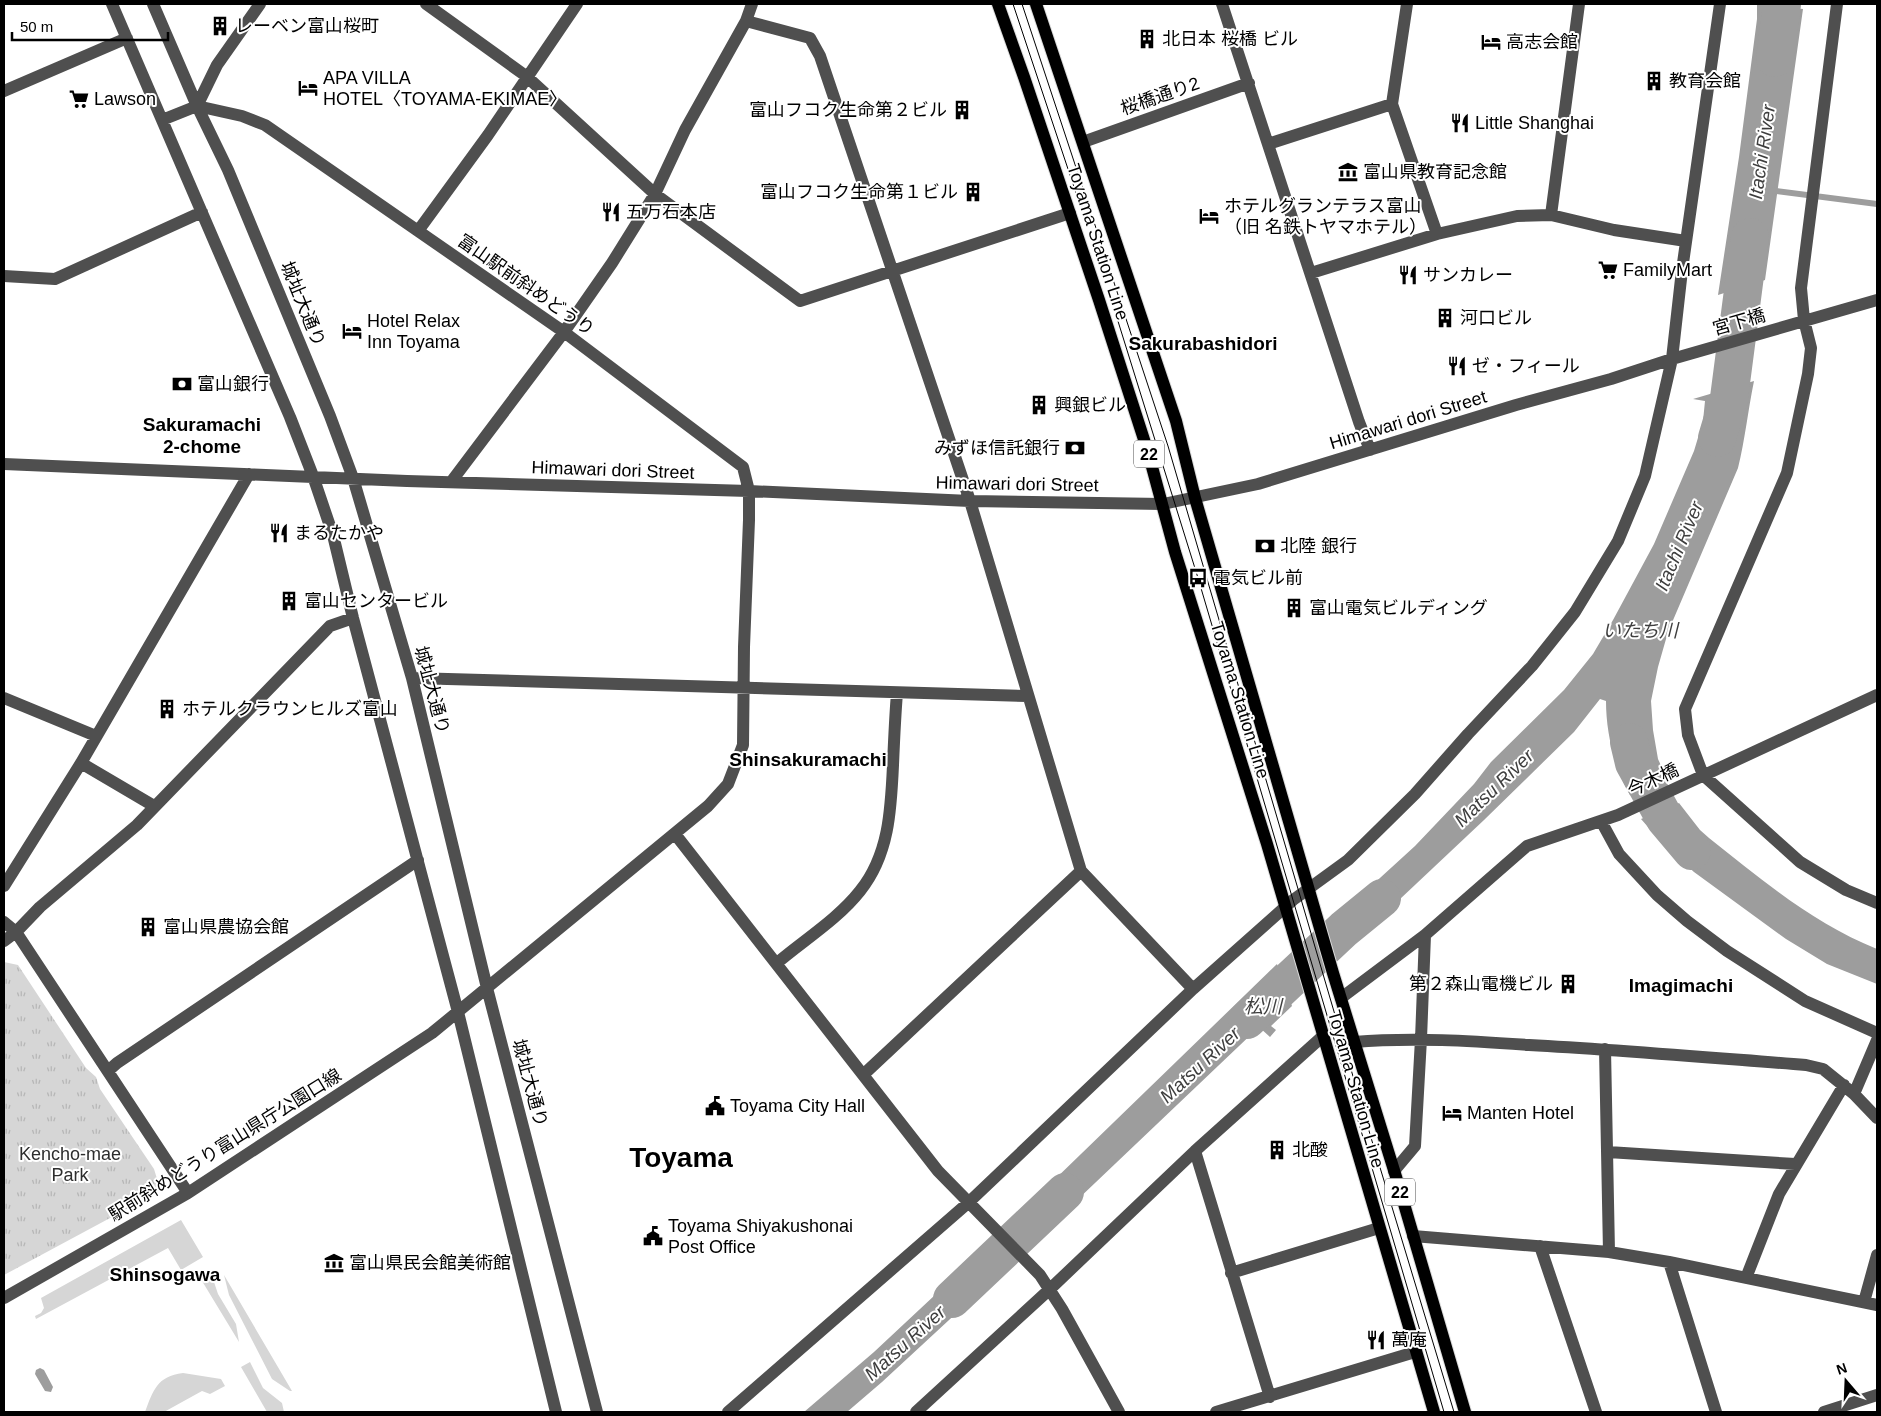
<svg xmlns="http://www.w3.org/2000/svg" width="1881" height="1416" viewBox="0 0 1881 1416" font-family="Helvetica,'Noto Sans JP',sans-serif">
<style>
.grass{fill:#d6d6d6}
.park{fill:url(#park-tufts)}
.water{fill:#9d9d9d}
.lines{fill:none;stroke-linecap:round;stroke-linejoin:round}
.stream{stroke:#9d9d9d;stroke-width:6}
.river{stroke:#9d9d9d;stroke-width:38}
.major-casing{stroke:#dbdbdb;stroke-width:14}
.minor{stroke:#4f4f4f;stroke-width:12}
.major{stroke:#000;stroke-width:12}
.tram{stroke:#000;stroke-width:1}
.labels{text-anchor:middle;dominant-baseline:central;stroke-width:4;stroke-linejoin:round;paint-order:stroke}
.shield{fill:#fff;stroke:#4c4c4c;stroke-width:1}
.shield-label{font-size:16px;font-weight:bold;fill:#000}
.poi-label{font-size:18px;fill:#000;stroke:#fff;text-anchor:start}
.street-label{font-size:18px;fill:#000;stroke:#fff}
.park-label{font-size:18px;fill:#2d2d2d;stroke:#fff}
.water-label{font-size:19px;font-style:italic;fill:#3e3e3e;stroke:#fff}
.neighbourhood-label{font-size:19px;font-weight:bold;fill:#000;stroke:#fff}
.town-label{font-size:28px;font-weight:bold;fill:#000;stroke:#fff}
</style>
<defs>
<pattern id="park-tufts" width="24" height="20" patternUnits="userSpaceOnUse" patternTransform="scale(1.25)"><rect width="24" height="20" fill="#d6d6d6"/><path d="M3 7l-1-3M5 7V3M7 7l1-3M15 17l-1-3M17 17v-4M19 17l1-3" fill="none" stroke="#b6b6b6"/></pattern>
</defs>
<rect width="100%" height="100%" fill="#fff"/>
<path class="grass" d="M 181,1220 L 203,1257 L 181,1270 L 168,1248 L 36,1319 L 35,1316 L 41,1313 L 44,1308 L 41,1298 Z
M 224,1275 L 292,1391 L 290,1391 L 272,1379 L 229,1295 Z
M 212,1276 L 218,1294 L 236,1324 L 239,1342 L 202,1281 Z
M 250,1362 L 263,1388 L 282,1403 L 284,1412 L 267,1412 L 241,1367 Z
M 183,1373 L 221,1379 L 225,1386 L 210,1394 L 202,1391 L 164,1412 L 145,1412 C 153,1391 157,1376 183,1373 Z"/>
<path class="park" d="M 4,962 L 18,965 L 86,1068 L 96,1077 L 100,1089 L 154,1169 L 158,1182 L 153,1194 L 138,1203 L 4,1275 Z"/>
<path class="water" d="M 1757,4 L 1803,9 L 1765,280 L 1718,295 L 1739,157 L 1757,19 Z
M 1754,381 C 1748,410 1745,440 1738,468 L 1668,632 L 1658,667 L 1651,701 L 1653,730 L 1658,759 L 1667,779 L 1630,795 C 1614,768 1606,732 1606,701 L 1600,699 L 1574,732 L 1484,820 L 1348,948 L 1336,912 L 1346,909 L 1415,846 L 1474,784 L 1491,762 L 1564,690 L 1593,654 L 1613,620 L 1654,544 L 1694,451 L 1703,421 L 1705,401 L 1693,399 Z
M 1679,803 L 1700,830 L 1709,838 C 1762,880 1814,924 1877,949 L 1877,984 L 1827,964 L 1786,939 L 1694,872 L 1663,844 L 1641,819 Z
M 1277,964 L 1292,1006 L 1271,1026 L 1276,1030 L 1270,1037 L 1259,1027 L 1034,1241 L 1031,1238 L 1032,1233 L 1027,1227 L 1022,1228 L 1013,1220 Z
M 981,1252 L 987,1257 L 987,1260 L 992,1266 L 996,1265 L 1002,1271 L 882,1382 L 847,1412 L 804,1412 L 874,1352 Z
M 40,1368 L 44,1370 L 53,1387 L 51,1392 L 45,1391 L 35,1374 L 36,1370 Z"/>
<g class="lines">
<path class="stream" d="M 1769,190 L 1877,204"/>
<path class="river" d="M 1775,58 L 1782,4
M 1717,438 L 1729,398 L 1750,237
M 1629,742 L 1634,763 L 1665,819 L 1692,851
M 1247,1020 L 1344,929 L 1382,898
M 952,1299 L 1065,1192"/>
<defs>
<path id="major" d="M 998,4 L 1024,77 L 1099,300 L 1148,452 L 1175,552 L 1267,844 L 1434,1412
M 1036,4 L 1176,421 L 1195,498 L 1333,973 L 1397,1180 L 1465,1412"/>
</defs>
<use href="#major" class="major-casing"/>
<path class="minor" d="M 112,4 L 290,417 L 313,476 L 333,535 L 353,618 L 458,1012 L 556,1412
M 153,4 L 197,106 L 228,170 L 330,416 L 353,478 L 412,678 L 487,988 L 597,1412
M 426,4 L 526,76 L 655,194 L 800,301 L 1070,213
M 1222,4 L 1359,422 L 1370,450
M 1407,4 L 1392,104 L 1437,234
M 1837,4 L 1801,288 L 1804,320 L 1811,348 L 1808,374 L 1787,473 L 1685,709 L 1688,735 L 1703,775 L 1800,862 L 1846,890 L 1877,903
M 746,21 L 810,38 L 820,56 L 970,501 L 1081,871 L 1193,989
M 4,91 L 127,38
M 197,106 L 217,65 L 260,4
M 1083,142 L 1249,83
M 1268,144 L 1392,104
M 1551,215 L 1579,4
M 418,231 L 488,135 L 577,4
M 1311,273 L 1437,234 L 1517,216 L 1551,215 L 1614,230 L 1686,241
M 4,276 L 55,279 L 202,212
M 4,464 L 407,481 L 749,491 L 970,501 L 1163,504 L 1258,484 L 1516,405 L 1611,379 L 1672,359 L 1877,300
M 451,482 L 564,332 L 612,263 L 655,194 L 685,130 L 746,21 L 752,4
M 412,678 L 1027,696
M 4,698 L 96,736
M 81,763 L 154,806
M 1601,821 L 1619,854 L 1657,895 L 1687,921 L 1727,951 L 1805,1001 L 1877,1033
M 675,834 L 938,1171 L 1040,1275 L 1062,1309 L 1119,1412
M 4,886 L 81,763 L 249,474
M 4,922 L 16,932 L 188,1193
M 4,941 L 16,932 L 40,907 L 137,825 L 330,626 L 353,618
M 777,963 C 804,940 838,919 860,891 C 889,855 891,810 893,765 C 894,741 895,717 897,693
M 1341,998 L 1425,935 L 1527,846 L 1618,815 L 1877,695
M 1354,1042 C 1413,1037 1471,1041 1529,1045 C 1621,1050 1714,1058 1806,1065 L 1823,1069 L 1854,1094 L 1877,1118
M 1605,1049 L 1609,1252
M 108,1071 L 117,1063 L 418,860
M 863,1075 L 1081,871
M 1854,1094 L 1877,1040
M 1195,1151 L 1270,1397
M 1608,1152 L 1795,1164
M 1394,1171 L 1415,1146 L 1421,1039 L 1425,935
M 1413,1236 L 1609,1252 L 1669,1262 L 1877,1305
M 1540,1246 L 1596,1412
M 1669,1262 L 1716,1412
M 1231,1273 L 1379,1228
M 1746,1278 L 1779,1194 L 1844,1085
M 4,1298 L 188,1193 L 432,1033 L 708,806 L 728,784 L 743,745 L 744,647 L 749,520 L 749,491 L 743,467 L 564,332 L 265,125 L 242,116 L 197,106 L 162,120
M 1864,1302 L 1877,1255
M 728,1412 L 968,1203 L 1193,989 L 1293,900 L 1348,860 L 1415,794 L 1468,734 L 1532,666 L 1575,612 L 1618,541 L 1645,476 L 1672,359 L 1682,270 L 1720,4
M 916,1412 L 1050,1289 L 1195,1151 L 1323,1036
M 1216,1412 L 1415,1352
M 1824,1412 L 1877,1395"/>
<use href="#major" class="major"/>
<path class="tram" d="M 1013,4 L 1082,211
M 1022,4 L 1168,446 L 1372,1141 L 1454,1412
M 1117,318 L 1198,578 L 1444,1412"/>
</g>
<defs>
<symbol id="building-bare" viewBox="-9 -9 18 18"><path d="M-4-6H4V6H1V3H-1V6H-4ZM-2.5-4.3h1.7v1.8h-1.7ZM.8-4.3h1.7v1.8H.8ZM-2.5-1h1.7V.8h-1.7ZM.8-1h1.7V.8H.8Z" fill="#000" stroke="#fff" stroke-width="2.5" paint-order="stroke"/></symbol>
<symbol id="hotel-bare" viewBox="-9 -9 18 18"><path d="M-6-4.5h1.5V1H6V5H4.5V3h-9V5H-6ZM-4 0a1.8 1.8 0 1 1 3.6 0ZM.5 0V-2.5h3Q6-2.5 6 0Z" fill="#000" stroke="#fff" stroke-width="2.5" paint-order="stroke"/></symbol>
<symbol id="supermarket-bare" viewBox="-9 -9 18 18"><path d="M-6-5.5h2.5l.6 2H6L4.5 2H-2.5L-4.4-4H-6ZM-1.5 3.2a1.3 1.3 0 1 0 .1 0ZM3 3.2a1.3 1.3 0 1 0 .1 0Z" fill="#000" stroke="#fff" stroke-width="2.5" paint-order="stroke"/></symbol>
<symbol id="restaurant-bare" viewBox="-9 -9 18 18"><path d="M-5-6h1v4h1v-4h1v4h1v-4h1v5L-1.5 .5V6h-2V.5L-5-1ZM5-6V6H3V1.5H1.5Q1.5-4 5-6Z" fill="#000" stroke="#fff" stroke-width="2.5" paint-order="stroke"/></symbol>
<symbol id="museum-bare" viewBox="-9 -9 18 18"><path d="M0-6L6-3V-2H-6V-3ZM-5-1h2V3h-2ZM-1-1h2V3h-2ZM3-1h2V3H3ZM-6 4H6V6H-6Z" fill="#000" stroke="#fff" stroke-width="2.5" paint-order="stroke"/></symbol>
<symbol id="bank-bare" viewBox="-9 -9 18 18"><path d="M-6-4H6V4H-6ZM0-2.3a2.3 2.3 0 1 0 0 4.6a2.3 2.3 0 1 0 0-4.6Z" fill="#000" stroke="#fff" stroke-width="2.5" paint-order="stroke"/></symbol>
<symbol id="bus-bare" viewBox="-9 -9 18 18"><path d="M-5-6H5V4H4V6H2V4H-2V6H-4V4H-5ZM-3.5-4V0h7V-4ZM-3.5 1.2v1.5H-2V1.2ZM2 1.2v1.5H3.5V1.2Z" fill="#000" stroke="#fff" stroke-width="2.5" paint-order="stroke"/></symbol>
<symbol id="civic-bare" viewBox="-9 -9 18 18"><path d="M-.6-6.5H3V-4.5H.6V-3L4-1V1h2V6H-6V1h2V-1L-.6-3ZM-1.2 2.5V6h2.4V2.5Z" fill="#000" stroke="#fff" stroke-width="2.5" paint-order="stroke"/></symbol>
</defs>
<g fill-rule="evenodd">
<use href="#building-bare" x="206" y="12" width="28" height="28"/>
<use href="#building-bare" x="1133" y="25" width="28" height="28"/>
<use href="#hotel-bare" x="1477" y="28" width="28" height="28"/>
<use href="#building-bare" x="1640" y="67" width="28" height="28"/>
<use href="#hotel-bare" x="294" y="74" width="28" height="28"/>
<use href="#supermarket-bare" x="65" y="85" width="28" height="28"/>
<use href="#building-bare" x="948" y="96" width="28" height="28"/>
<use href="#restaurant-bare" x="1446" y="109" width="28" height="28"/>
<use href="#museum-bare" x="1334" y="158" width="28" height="28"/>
<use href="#building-bare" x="959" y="178" width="28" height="28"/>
<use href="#restaurant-bare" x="597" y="198" width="28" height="28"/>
<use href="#hotel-bare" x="1195" y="202" width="28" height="28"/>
<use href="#supermarket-bare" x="1594" y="256" width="28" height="28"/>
<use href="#restaurant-bare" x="1394" y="261" width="28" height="28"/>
<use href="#building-bare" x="1431" y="304" width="28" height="28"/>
<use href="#hotel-bare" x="338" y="317" width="28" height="28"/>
<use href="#restaurant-bare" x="1443" y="352" width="28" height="28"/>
<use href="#bank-bare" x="168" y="370" width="28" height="28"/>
<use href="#building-bare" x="1025" y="391" width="28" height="28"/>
<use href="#bank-bare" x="1061" y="434" width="28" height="28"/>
<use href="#restaurant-bare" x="265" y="519" width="28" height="28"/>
<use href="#bank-bare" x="1251" y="532" width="28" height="28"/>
<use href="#bus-bare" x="1184" y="564" width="28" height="28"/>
<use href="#building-bare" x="275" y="587" width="28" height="28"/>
<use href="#building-bare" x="1280" y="594" width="28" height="28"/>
<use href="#building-bare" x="153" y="695" width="28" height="28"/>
<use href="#building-bare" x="134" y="913" width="28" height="28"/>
<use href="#building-bare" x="1554" y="970" width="28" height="28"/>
<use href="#civic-bare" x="701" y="1092" width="28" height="28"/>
<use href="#hotel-bare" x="1438" y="1099" width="28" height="28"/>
<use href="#building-bare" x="1263" y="1136" width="28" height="28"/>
<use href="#civic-bare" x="639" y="1222" width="28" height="28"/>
<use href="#museum-bare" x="320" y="1249" width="28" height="28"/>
<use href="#restaurant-bare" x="1362" y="1326" width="28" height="28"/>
</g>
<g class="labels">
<g class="shield">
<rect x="1134" y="440.5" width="30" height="27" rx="4"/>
<rect x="1385" y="1178.5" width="30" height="27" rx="4"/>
</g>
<g class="shield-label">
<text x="1149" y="454">22</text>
<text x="1400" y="1192">22</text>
</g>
<g class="poi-label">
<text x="235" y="26">レーベン富山桜町</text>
<text x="1162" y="39">北日本 桜橋 ビル</text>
<text x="1506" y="42">高志会館</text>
<text x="323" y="78">APA VILLA<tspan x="323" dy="21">HOTEL〈TOYAMA-EKIMAE〉</tspan></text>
<text x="1669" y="81">教育会館</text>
<text x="94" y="99">Lawson</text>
<text x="947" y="110" text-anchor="end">富山フコク生命第２ビル</text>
<text x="1475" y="123">Little Shanghai</text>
<text x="1363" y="172">富山県教育記念館</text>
<text x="958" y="192" text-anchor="end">富山フコク生命第１ビル</text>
<text x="1224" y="206">ホテルグランテラス富山<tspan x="1224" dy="21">（旧 名鉄トヤマホテル）</tspan></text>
<text x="626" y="212">五万石本店</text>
<text x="1623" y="270">FamilyMart</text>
<text x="1423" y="275">サンカレー</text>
<text x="1460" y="318">河口ビル</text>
<text x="367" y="321">Hotel Relax<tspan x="367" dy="21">Inn Toyama</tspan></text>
<text x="1472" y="366">ゼ・フィール</text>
<text x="197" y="384">富山銀行</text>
<text x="1054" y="405">興銀ビル</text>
<text x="1060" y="448" text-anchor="end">みずほ信託銀行</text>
<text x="294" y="533">まるたかや</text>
<text x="1280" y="546">北陸 銀行</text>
<text x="1213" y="578">電気ビル前</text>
<text x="304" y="601">富山センタービル</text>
<text x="1309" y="608">富山電気ビルディング</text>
<text x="182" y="709">ホテルクラウンヒルズ富山</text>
<text x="163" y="927">富山県農協会館</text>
<text x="1553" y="984" text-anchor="end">第２森山電機ビル</text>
<text x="730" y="1106">Toyama City Hall</text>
<text x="1467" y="1113">Manten Hotel</text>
<text x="1292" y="1150">北酸</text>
<text x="668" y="1226">Toyama Shiyakushonai<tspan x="668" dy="21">Post Office</tspan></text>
<text x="349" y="1263">富山県民会館美術館</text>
<text x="1391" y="1340">萬庵</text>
</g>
<g class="street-label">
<text transform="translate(1160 96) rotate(-19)">桜橋通り2</text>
<text transform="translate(1098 242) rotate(72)">Toyama Station Line</text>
<text transform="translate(526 285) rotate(35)">富山駅前斜めどうり</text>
<text transform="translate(303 304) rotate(68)">城址大通り</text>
<text transform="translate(1739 322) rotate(-16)">宮下橋</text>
<text transform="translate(1408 420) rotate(-17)">Himawari dori Street</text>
<text transform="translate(613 470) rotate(2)">Himawari dori Street</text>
<text transform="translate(1017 484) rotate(1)">Himawari dori Street</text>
<text transform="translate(432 690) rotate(75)">城址大通り</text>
<text transform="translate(1240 700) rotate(73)">Toyama Station Line</text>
<text transform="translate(1653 780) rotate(-25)">今木橋</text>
<text transform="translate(530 1083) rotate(75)">城址大通り</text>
<text transform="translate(1356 1089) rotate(74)">Toyama Station Line</text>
<text transform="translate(225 1145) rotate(-32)">駅前斜めどうり富山県庁公園口線</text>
</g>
<g class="park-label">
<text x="70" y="1154">Kencho-mae<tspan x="70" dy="21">Park</tspan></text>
</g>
<g class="water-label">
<text transform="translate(1762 152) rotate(-82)">Itachi River</text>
<text transform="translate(1679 546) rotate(-67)">Itachi River</text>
<text x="1640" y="630">いたち川</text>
<text transform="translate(1494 788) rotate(-44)">Matsu River</text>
<text x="1263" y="1006">松川</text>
<text transform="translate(1200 1065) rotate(-43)">Matsu River</text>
<text transform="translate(905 1343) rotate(-42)">Matsu River</text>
</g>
<g class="neighbourhood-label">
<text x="1203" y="343">Sakurabashidori</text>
<text x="202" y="424">Sakuramachi<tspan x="202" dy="22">2-chome</tspan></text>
<text x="808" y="759">Shinsakuramachi</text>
<text x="1681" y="985">Imagimachi</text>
<text x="165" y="1274">Shinsogawa</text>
</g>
<g class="town-label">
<text x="681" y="1157">Toyama</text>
</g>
</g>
<rect width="1881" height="1416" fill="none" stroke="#000000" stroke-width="10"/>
<g transform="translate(1846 1381) rotate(341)" stroke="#ffffff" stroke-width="4" paint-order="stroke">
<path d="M0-4L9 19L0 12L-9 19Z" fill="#000000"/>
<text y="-8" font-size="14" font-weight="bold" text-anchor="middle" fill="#000000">N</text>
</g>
<path d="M12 32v8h156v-8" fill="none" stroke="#000000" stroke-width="2.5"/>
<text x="20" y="32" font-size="15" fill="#000000" stroke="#ffffff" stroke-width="4" paint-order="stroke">50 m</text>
</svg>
